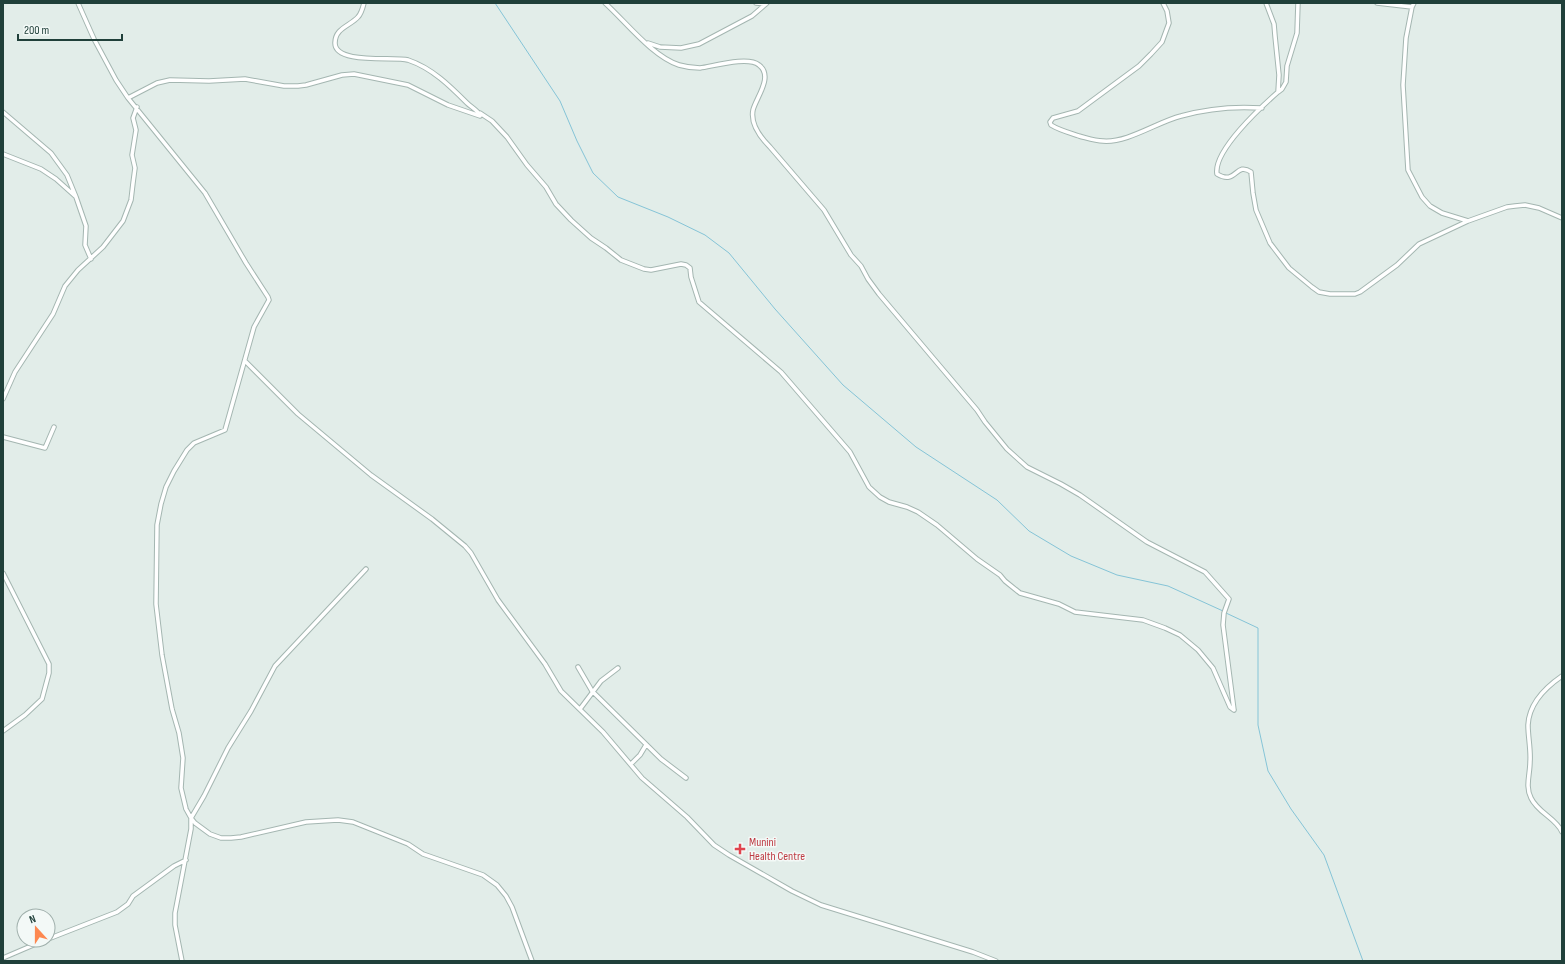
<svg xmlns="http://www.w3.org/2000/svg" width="1565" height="964" viewBox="0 0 1565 964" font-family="'Sofia Sans Condensed',sans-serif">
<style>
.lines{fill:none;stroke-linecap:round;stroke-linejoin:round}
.stream{stroke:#85c4d7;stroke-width:1}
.minor-casing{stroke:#a4b6b1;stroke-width:5.5}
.minor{stroke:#fff;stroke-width:3.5}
.health-dot{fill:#e0444e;stroke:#f3f9f7;stroke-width:1.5}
.labels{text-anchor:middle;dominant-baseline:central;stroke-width:3;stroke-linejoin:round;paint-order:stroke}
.health-label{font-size:12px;fill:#be3a42;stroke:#f3f9f7;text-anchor:start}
</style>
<rect width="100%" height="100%" fill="#e2ede9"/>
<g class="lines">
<path class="stream" d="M 495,3 L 560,101 L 577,141 L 593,173 L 618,197 L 668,217 L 705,235 L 729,253 L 775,309 L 843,385 L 916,447 L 997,500 L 1029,531 L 1071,556 L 1117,575 L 1168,586 L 1223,611
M 1226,613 L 1258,628 L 1258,725 L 1268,771 L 1291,809 L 1324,855 L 1363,961"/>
<defs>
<path id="minor" d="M 78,3 L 94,39 L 116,80 L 128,98 L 205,193 L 246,263 L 268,297 L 269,300 L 254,327 L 225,430 L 194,443 L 187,450 L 174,471 L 166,487 L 161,504 L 157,525 L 156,604 L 162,655 L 172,709 L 179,733 L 183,758 L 181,788 L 186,809 L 191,818 L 195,823 L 210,834 L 221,838 L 231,838 L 241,837 L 306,822 L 338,820 L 353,822 L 408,844 L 423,854 L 483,875 L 497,885 L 506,896 L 512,907 L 532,961
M 364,3 C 363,7 361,14 358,17 C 350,26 335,28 335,43 C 335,65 395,56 408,60 C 432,68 450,86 467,103 C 471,107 477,110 480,115
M 605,3 C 626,22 653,57 679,65 C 686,67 693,68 700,68 C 714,66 748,56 759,65 C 774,76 756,98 753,110 C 750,125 761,138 770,147 L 824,210 L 851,255 L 861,266 L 868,279 L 879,294 L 977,410 L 985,422 L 1007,449 L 1027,467 L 1061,484 L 1080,495 L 1147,542 L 1205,572 L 1229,599 L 1224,613 L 1223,625 L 1234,710
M 756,3 L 766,4
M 1163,3 L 1167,11 L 1169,23 L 1162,42 L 1151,54 L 1139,66 L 1078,111 L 1053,118 L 1050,122 L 1051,125 C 1059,130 1070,133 1079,136 C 1087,138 1095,141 1103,141 C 1128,143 1157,122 1181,116 C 1209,108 1233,106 1262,108
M 1266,3 L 1274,24 L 1275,36 L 1279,75 L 1278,92 C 1261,107 1213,151 1217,174 C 1237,186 1235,161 1251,172 L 1253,193 L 1256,210 L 1270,243 L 1289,268 L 1312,287 L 1319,292 L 1330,294 L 1355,294 L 1360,292 L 1397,265 L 1419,244 L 1468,221
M 1377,3 L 1412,7
M 1414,3 L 1412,7 L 1406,38 L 1403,85 L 1408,170 L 1422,197 L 1430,206 L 1442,213 L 1468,221 L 1507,207 L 1515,206 L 1525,205 L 1539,208 L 1562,218
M 648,43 L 660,47 L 681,48 L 699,44 L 752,16 L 767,3
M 1278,92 L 1282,89 L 1286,82 L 1287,66 L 1297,33 L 1298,3
M 128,98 L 157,83 L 170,80 L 209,81 L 245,79 L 284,86 L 298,86 L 306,85 L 342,75 L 354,74 L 408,85 L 448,105 L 480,116
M 3,112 L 51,153 L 67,175 L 76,197 L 86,226 L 85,245 L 91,259
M 480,116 L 480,113 L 492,121 L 507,137 L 527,165 L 546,187 L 556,204 L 571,220 L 591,238 L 606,248 L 621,260 L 644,269 L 651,270 L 681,264 L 686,265 L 690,268 L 691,277 L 699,302 L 781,372 L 850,452 L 869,487 L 880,497 L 889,502 L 907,507 L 918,512 L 937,525 L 977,559 L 1000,575 L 1005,581 L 1020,593 L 1059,604 L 1075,612 L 1143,620 L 1165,628 L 1180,635 L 1198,650 L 1213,668 L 1230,707 L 1234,710
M 3,154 L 41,169 L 56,179 L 75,196
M 245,361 L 298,414 L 371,475 L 432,519 L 465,546 L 471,553 L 498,600 L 545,664 L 561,691 L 603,732 L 642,778 L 687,817 L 714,845 L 729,855 L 792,891 L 821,905 L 973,952 L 996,961
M 3,399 L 15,372 L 53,314 L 65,286 L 78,270 L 103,247 L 123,221 L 131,200 L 133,183 L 135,168 L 132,155 L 136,130 L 133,118 L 137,107
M 3,437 L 45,448 L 54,427
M 3,573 L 49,664 L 49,673 L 42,699 L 25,715 L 3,731
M 578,667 L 592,691 L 661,759 L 686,778
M 1562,676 C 1546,687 1529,704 1528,725 C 1528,737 1531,750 1530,762 C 1530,775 1525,786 1531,798 C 1538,813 1556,818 1562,832
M 580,709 L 601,681 L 618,668
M 631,764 L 640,755 L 646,745
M 48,939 L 117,912 L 128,904 L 133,896 L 174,866 L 186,860
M 3,958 L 45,940
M 182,961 L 175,925 L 175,913 L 191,829 L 191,818 L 204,796 L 228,748 L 251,711 L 275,666 L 366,569"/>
</defs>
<use href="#minor" class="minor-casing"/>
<use href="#minor" class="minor"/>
</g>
<path class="health-dot" d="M738 843h4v4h4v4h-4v4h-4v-4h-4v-4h4z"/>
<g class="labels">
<g class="health-label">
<text x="749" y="842">Munini<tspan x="749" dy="14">Health Centre</tspan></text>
</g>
</g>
<rect width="1565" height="964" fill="none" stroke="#20403a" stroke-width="8"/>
<g transform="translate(36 928) rotate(339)"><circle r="19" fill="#f3f9f7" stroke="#9fafab"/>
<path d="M0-3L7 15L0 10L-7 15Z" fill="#fd8850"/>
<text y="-6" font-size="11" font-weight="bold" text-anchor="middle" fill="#20403a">N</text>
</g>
<path d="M18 34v6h104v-6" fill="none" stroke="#20403a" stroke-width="2"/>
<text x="24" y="34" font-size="12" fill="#20403a" stroke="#f3f9f7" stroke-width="3" paint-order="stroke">200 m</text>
</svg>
